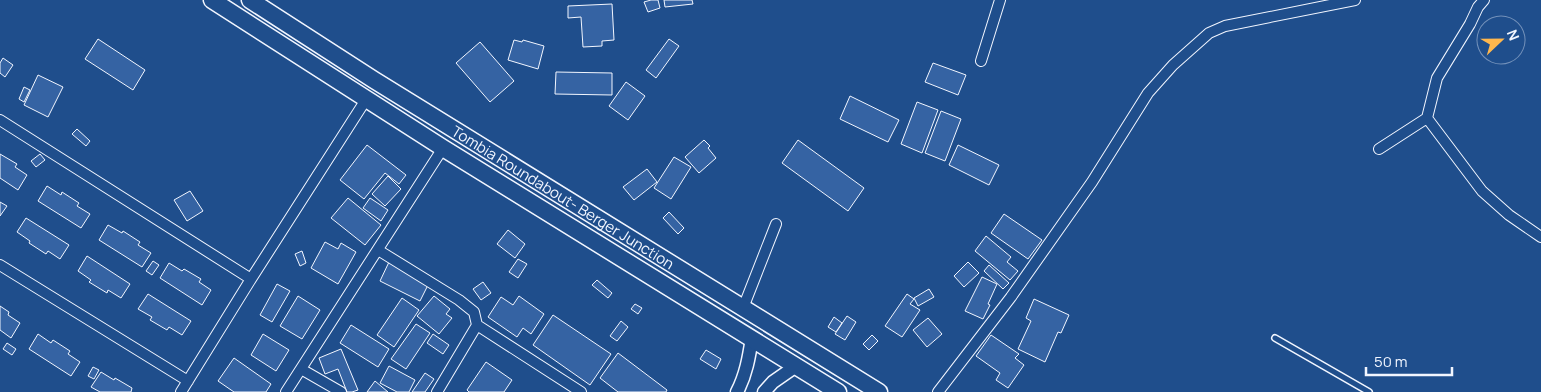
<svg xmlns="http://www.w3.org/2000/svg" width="1541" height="392" viewBox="0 0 1541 392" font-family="Manrope,sans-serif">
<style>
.building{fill:#3563a3;stroke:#f2f6ff}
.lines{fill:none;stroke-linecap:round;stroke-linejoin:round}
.service-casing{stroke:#f2f6ff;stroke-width:8}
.minor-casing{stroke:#f2f6ff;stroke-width:12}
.tertiary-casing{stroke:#f2f6ff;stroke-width:15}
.primary-casing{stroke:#f2f6ff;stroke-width:19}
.service{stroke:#1f4e8c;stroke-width:5}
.minor{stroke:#1f4e8c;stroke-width:10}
.tertiary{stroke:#1f4e8c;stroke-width:12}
.primary{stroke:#1f4e8c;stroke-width:16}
.labels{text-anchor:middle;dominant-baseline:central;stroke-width:4;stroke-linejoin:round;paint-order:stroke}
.street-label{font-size:15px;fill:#f2f6ff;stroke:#1f4e8c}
</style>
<rect width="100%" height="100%" fill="#1f4e8c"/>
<path class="building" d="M 651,0 L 658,0 L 660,8 L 648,12 L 644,2 Z
M 664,0 L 692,0 L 693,4 L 665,7 Z
M 612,4 L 614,40 L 602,41 L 602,46 L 583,47 L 581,17 L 568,18 L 568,6 Z
M 98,39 L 145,70 L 133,90 L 85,59 Z
M 669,39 L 679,46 L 656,78 L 646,70 Z
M 514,40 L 522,42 L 523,40 L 544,46 L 538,69 L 508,60 Z
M 480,42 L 514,81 L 490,102 L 456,63 Z
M 3,58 L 13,65 L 5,77 L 0,73 L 0,63 Z
M 933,63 L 966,75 L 958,95 L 925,82 Z
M 556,72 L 612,73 L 612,95 L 555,94 Z
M 38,75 L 63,87 L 48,117 L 24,105 Z
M 626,82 L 645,96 L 628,120 L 609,106 Z
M 24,87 L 30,90 L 24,102 L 19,99 Z
M 850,96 L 899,120 L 888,142 L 840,119 Z
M 917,102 L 938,110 L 922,153 L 901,144 Z
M 941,111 L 961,119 L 945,161 L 925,153 Z
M 77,129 L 90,141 L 86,146 L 72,134 Z
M 704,140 L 710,146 L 708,148 L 716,158 L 699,173 L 685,157 Z
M 798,140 L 864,188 L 848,211 L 782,163 Z
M 367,145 L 406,175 L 399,184 L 385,173 L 364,199 L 340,180 Z
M 958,145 L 999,165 L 989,185 L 949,165 Z
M 0,154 L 17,164 L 15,167 L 27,175 L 18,190 L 0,178 Z
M 40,154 L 45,160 L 36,167 L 31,161 Z
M 674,157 L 691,167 L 671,199 L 654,188 Z
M 647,169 L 657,182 L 634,200 L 623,187 Z
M 388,176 L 401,189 L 385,206 L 372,194 Z
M 47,186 L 61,195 L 62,192 L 79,203 L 77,206 L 90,214 L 81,228 L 38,201 Z
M 190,191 L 203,211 L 187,221 L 174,200 Z
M 348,198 L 381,225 L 365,245 L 331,218 Z
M 370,198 L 388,210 L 381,221 L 363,208 Z
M 0,202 L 7,206 L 0,216 Z
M 669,212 L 684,228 L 678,234 L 663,218 Z
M 1004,214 L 1042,240 L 1028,259 L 991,233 Z
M 26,218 L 69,245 L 60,259 L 48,251 L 46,254 L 29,243 L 30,241 L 17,232 Z
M 108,225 L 122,233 L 123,231 L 140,242 L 138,245 L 151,253 L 142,267 L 99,240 Z
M 508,230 L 525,244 L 515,258 L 497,244 Z
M 986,236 L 1011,257 L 1007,262 L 1018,271 L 1010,280 L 975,251 Z
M 325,242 L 338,249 L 341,243 L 356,252 L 338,284 L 311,268 Z
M 302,251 L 306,263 L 300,266 L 295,254 Z
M 87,256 L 130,284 L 121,298 L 108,290 L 107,293 L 89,282 L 91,280 L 78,271 Z
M 518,259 L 527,264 L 518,278 L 509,272 Z
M 153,261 L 159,265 L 152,275 L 146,271 Z
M 389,262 L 429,283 L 420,301 L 380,281 Z
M 968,262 L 979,273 L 964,287 L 954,276 Z
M 169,263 L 182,271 L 184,269 L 201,279 L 199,282 L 211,290 L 202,305 L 160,278 Z
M 989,265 L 1009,283 L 1003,289 L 984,271 Z
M 982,277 L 997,284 L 988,304 L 990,305 L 983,319 L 965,311 Z
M 597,280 L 612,293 L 608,298 L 592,285 Z
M 483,282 L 491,293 L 481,300 L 473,289 Z
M 277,284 L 290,291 L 272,322 L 260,315 Z
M 929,289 L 934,297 L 918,306 L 914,298 Z
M 148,294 L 191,321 L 182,335 L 169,327 L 167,330 L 150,320 L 152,317 L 138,309 Z
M 907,294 L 914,299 L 910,304 L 920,310 L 902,337 L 885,326 Z
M 298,296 L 320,310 L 302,339 L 280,326 Z
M 434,296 L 450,309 L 446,314 L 452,318 L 439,334 L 417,316 Z
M 519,296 L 544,314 L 531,334 L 523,328 L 517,337 L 488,317 L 501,297 L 513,305 Z
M 402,298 L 419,310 L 394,347 L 377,335 Z
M 1034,299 L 1069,315 L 1061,333 L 1058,332 L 1045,362 L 1018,349 L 1031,321 L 1026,318 Z
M 635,304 L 642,308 L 638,314 L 631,309 Z
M 0,306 L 9,312 L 8,315 L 20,323 L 11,338 L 0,330 Z
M 553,315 L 611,354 L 590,385 L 533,345 Z
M 847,316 L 856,322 L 845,340 L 835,334 Z
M 834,317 L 842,323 L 836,332 L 828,327 Z
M 928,318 L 942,334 L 927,347 L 913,330 Z
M 621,321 L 628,327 L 617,341 L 610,336 Z
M 416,324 L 430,333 L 406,369 L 391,359 Z
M 351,325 L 389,349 L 378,367 L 340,343 Z
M 38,334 L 51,343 L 53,340 L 70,351 L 68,354 L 80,362 L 71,376 L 29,349 Z
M 263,334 L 289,350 L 276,371 L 251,355 Z
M 433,334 L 449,345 L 443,354 L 427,343 Z
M 872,335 L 878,341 L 869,350 L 863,344 Z
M 991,335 L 1019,354 L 1015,358 L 1024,365 L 1008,388 L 996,380 L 1000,373 L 976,356 Z
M 7,343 L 16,349 L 12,355 L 3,349 Z
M 341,349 L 358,390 L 352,392 L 347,392 L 338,369 L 325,374 L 319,358 Z
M 706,350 L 721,359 L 716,369 L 700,359 Z
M 618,353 L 667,390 L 666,392 L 618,392 L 600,378 Z
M 234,358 L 271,384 L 266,392 L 234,392 L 218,381 Z
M 486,362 L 512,380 L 504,392 L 469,392 L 467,390 Z
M 389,366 L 415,380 L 409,392 L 397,392 L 380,383 Z
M 93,367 L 99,370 L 94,379 L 88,376 Z
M 101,372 L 114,380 L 115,378 L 132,388 L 131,392 L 100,392 L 91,387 Z
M 425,373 L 434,379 L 425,392 L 412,392 Z
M 375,381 L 388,392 L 367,392 Z"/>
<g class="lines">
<defs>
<path id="service" d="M 1275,338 L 1369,392"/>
<path id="minor" d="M 981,61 L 1000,0
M 1427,118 L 1482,191 L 1509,215 L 1541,237
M 0,120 L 251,279
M 1379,149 L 1427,118 L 1437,78 L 1470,24 L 1478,7 L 1484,0
M 378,250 L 459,300 L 474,312 L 477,325 L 437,392
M 0,265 L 188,381
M 743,308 L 776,224
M 477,325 L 581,392
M 301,369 L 341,392
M 181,392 L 251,279 L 367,98
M 286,392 L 443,148
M 938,392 L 1011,297 L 1092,182 L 1148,93 L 1173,65 L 1209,33 L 1225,26 L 1355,0"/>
<path id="tertiary" d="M 737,392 C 746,375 749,357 752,338
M 764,392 L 773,382 L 796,366"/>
<g id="primary">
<path d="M 212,0 L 443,148 L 838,392"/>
<path id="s1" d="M 250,0 L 374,80 L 879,392"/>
</g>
</defs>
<use href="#service" class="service-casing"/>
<use href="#minor" class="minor-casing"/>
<use href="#tertiary" class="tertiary-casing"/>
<use href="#primary" class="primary-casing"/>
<use href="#service" class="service"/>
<use href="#minor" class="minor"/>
<use href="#tertiary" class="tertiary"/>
<use href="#primary" class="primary"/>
</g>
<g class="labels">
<g class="street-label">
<text stroke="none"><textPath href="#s1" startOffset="370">Tombia Roundabout- Berger Junction</textPath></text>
</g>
</g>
<g transform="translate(1501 40) rotate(68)"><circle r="24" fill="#1f4e8c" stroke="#7391ba"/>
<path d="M0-4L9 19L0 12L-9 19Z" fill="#ffb74d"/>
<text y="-8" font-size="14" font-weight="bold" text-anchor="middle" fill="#f2f6ff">N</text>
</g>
<path d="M1366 367v8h86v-8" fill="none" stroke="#f2f6ff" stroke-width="2.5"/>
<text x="1374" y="367" font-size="15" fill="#f2f6ff" stroke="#1f4e8c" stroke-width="4" paint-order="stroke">50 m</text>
</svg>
